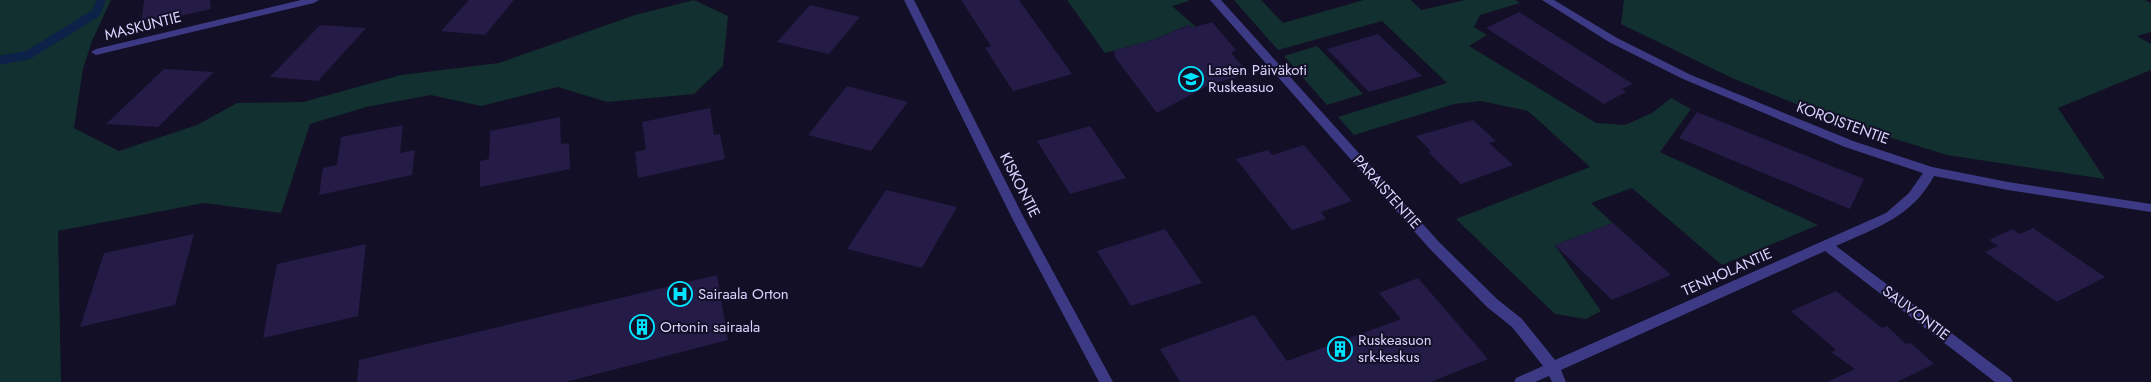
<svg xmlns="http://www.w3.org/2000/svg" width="2151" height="382" viewBox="0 0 2151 382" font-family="Jost,sans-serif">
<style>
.green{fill:#12302f}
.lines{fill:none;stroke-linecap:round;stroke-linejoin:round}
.stream{stroke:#0c2248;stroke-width:9}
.building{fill:#241b47}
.minor{fill:#3d3a85;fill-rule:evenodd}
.labels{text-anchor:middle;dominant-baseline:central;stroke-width:4;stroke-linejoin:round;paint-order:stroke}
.street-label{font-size:15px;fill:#d9d4ff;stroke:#130f26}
.poi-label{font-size:15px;fill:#d9d4ff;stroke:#130f26;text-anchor:start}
</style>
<rect width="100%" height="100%" fill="#130f26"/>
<path class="green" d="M 0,0 L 111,0 L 92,41 L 83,69 L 74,128 L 119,151 L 197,125 L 237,103 L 303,102 L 401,75 L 499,63 L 635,15 L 694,0 L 728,16 L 723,66 L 694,94 L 607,102 L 558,87 L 481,106 L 431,95 L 366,107 L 310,124 L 281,213 L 204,203 L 58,231 L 61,382 L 0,382 Z
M 1067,0 L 1188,0 L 1189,1 L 1172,6 L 1197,28 L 1194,29 L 1188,25 L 1153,40 L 1105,53 Z
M 1234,0 L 1261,0 L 1283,23 L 1364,0 L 1411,0 L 1421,10 L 1465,0 L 1515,0 L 1520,3 L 1480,15 L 1474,27 L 1487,35 L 1469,46 L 1596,123 L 1625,125 L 1652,113 L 1671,98 L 1691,109 L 1660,152 L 1818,225 L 1722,265 L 1632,188 L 1591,203 L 1613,223 L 1555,245 L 1601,311 L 1586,319 L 1555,314 L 1456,219 L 1590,167 L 1528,111 L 1481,101 L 1454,104 L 1354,135 L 1338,117 L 1447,83 L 1382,21 L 1278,50 Z
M 1624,0 L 2145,0 L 2151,3 L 2151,32 L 2137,36 L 2151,44 L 2151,70 L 2058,108 L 2105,179 L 1947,155 L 1843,123 L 1732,78 L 1621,24 Z
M 1317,46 L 1363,94 L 1327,105 L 1284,56 Z"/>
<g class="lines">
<path class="stream" d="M 0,60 L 28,55 L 96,13 L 101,0"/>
</g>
<path class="building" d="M 144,0 L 210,0 L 211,9 L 141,25 Z
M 469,0 L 514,0 L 485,35 L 441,31 Z
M 961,0 L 1019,0 L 1072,74 L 1013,91 L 985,48 L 991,46 Z
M 810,5 L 860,17 L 829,54 L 777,42 Z
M 1519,12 L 1606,67 L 1633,84 L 1622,89 L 1626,92 L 1604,104 L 1486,28 Z
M 1212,22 L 1236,50 L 1231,53 L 1249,74 L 1211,84 L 1157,113 L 1114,56 L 1116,54 L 1113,51 L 1153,40 L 1189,25 L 1192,28 Z
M 320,25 L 366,28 L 318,81 L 270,77 Z
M 1378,34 L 1422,76 L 1369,92 L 1327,49 Z
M 164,69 L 214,72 L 158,127 L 106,124 Z
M 847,86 L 908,102 L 871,151 L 808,135 Z
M 710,108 L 714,135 L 720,134 L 725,159 L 638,178 L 635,152 L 646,149 L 642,122 Z
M 1697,112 L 1864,179 L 1850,209 L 1679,138 Z
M 560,117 L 561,144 L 569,143 L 570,169 L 480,187 L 480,161 L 489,159 L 490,131 Z
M 1473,120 L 1496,141 L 1489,143 L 1513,165 L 1461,184 L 1428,152 L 1431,151 L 1416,136 Z
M 403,125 L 400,153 L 415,150 L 412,175 L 319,195 L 323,168 L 337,165 L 341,137 Z
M 1090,126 L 1126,178 L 1070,194 L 1037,141 Z
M 1304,145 L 1352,201 L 1321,212 L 1326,219 L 1292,230 L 1236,159 L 1268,150 L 1272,155 Z
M 886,190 L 957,207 L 922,268 L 847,249 Z
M 1613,223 L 1671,275 L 1612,300 L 1555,245 Z
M 2033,228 L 2105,277 L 2057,302 L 1985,252 L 1998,246 L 1989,240 L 2012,229 L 2020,234 Z
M 1165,229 L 1202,283 L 1131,306 L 1097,251 Z
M 194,234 L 175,305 L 80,327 L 104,253 Z
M 366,244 L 358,316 L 263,338 L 277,264 Z
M 717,275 L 728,340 L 566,382 L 357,382 L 359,360 Z
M 1418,278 L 1488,359 L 1431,382 L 1180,382 L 1160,349 L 1254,315 L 1287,361 L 1401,319 L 1379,293 Z
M 1836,291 L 1882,328 L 1887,326 L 1906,344 L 1911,343 L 1934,364 L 1897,382 L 1827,382 L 1855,369 L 1831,352 L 1836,350 L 1791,311 Z"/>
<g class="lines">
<path class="minor" d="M 301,0 L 319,0 L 314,3 L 96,55 L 91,52 L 96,49 Z
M 904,0 L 914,0 L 1024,218 L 1113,382 L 1099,382 L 1012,218 Z
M 1210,0 L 1221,0 L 1439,242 L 1497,299 L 1522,319 L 1555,360 L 1886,213 L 1909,193 L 1923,173 L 1845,147 L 1683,79 L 1609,42 L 1542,0 L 1554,0 L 1617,38 L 1691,75 L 1853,141 L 1932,167 L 2008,182 L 2151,204 L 2151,212 L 2008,190 L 1934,176 C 1912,217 1876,228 1836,246 L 2011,378 L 2013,382 L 1995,382 L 1825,251 L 1561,370 L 1566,382 L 1552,382 L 1549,376 L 1535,382 L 1514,382 L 1516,378 L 1543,366 L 1512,327 L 1487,307 L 1429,248 Z"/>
</g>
<defs>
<symbol id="school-ring" viewBox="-11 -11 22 22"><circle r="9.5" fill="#130f26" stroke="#00e5ff" stroke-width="1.5"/><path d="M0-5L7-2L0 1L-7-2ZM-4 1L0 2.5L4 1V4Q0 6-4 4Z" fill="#00e5ff"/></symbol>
<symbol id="hospital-ring" viewBox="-11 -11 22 22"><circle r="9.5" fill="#130f26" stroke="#00e5ff" stroke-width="1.5"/><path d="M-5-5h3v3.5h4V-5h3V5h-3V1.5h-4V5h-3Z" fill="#00e5ff"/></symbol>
<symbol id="building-ring" viewBox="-11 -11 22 22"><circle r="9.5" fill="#130f26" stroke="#00e5ff" stroke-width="1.5"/><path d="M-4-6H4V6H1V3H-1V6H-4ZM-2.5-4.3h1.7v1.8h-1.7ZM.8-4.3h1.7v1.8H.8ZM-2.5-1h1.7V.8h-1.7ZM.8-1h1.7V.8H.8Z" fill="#00e5ff"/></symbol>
</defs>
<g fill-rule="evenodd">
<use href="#school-ring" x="1177" y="65" width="28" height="28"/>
<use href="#hospital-ring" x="666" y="280" width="28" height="28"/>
<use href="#building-ring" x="628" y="313" width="28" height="28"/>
<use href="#building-ring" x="1326" y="335" width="28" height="28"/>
</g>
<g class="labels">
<g class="street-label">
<text transform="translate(143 26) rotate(-14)">MASKUNTIE</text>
<text transform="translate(1843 123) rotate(20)">KOROISTENTIE</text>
<text transform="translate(1020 185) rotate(63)">KISKONTIE</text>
<text transform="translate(1387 192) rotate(48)">PARAISTENTIE</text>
<text transform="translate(1727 272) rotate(-24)">TENHOLANTIE</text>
<text transform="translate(1916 313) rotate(37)">SAUVONTIE</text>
</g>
<g class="poi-label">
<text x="1208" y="70">Lasten Päiväkoti<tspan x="1208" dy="17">Ruskeasuo</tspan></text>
<text x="698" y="294">Sairaala Orton</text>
<text x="660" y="327">Ortonin sairaala</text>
<text x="1358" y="340">Ruskeasuon<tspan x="1358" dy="17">srk-keskus</tspan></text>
</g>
</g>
</svg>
